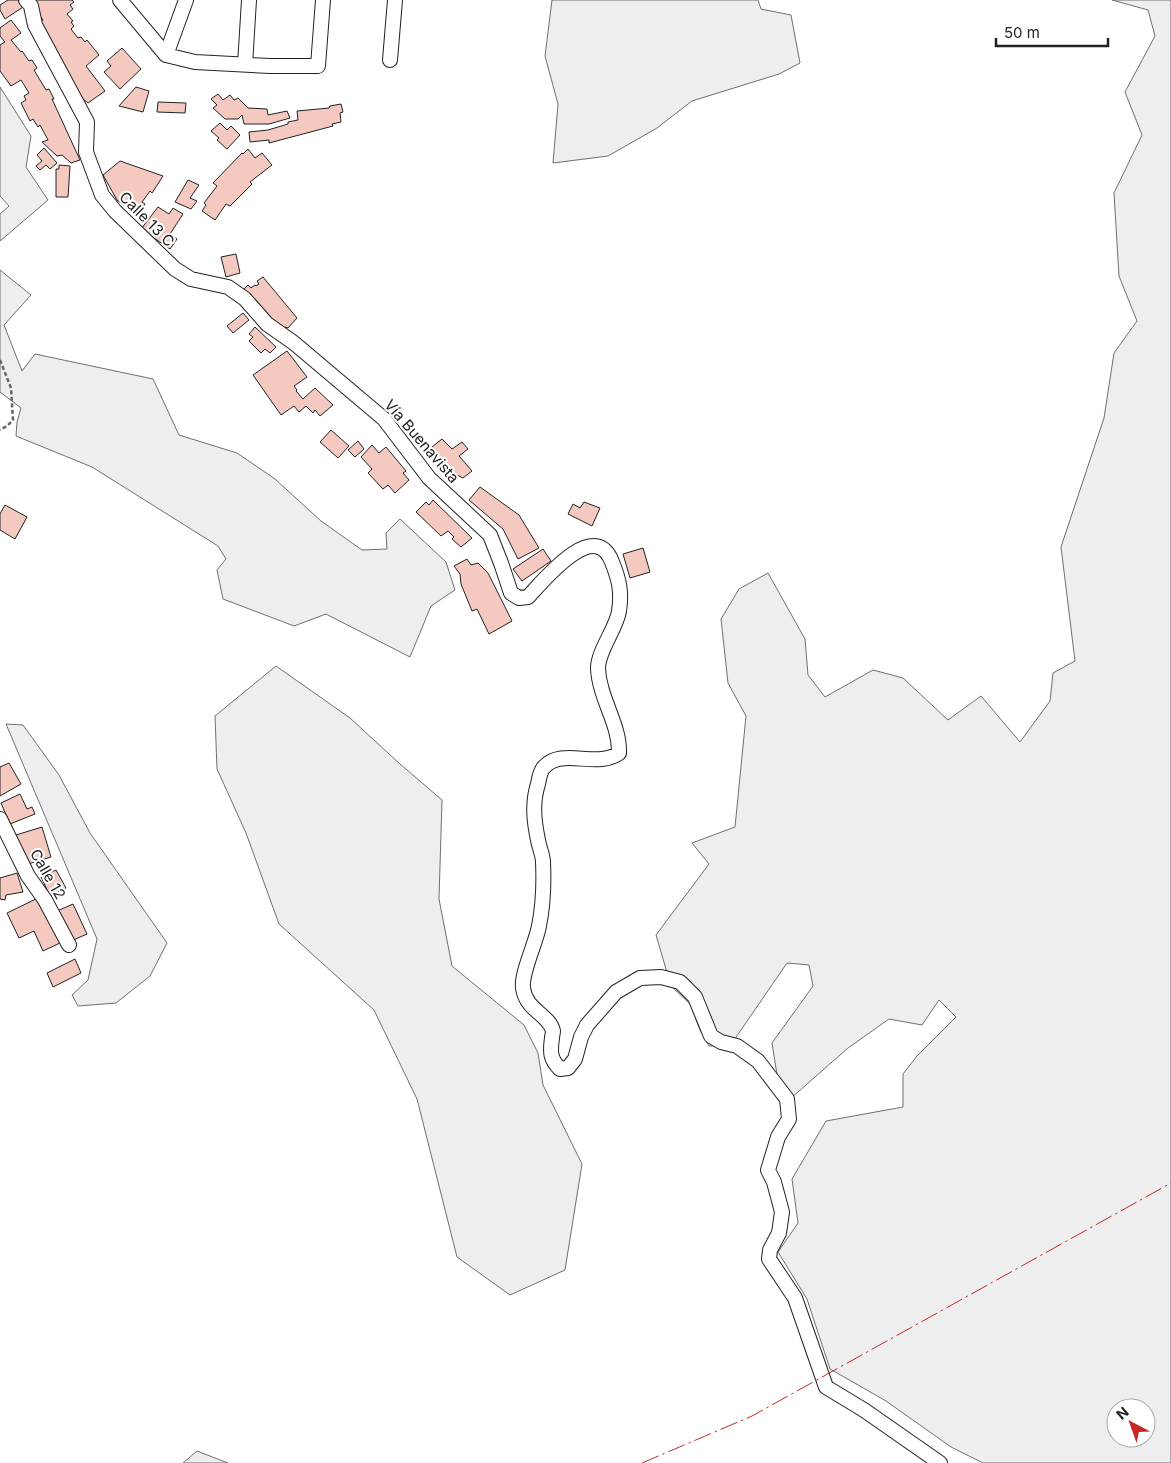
<svg xmlns="http://www.w3.org/2000/svg" width="1171" height="1463" viewBox="0 0 1171 1463" font-family="Inter,sans-serif">
<style>
.green{fill:#eee;stroke:#6f6f6f;fill-rule:evenodd}
.building{fill:#f3c9c0;stroke:#222}
.lines{fill:none;stroke-linecap:round;stroke-linejoin:round}
.minor-casing{stroke:#222;stroke-width:16}
.path{stroke:#646464;stroke-width:2.5;stroke-dasharray:4 2.5;stroke-linecap:butt}
.minor{stroke:#fff;stroke-width:14}
.power{stroke:#c62828;stroke-width:1;stroke-dasharray:18 4 2.5 4;stroke-linecap:butt}
.labels{text-anchor:middle;dominant-baseline:central;stroke-width:4;stroke-linejoin:round;paint-order:stroke}
.street-label{font-size:15px;fill:#222;stroke:#fff}
</style>
<rect width="100%" height="100%" fill="#fff"/>
<path class="green" d="M 552,0 L 758,0 L 761,9 L 791,15 L 800,63 L 779,74 L 692,101 L 657,128 L 608,156 L 553,163 L 558,104 L 545,56 Z
M 1112,0 L 1171,0 L 1171,1463 L 983,1463 L 951,1447 L 886,1401 L 830,1369 L 807,1299 L 778,1252 L 798,1223 L 792,1179 L 826,1121 L 903,1107 L 903,1074 L 917,1056 L 956,1017 L 939,1000 L 922,1025 L 889,1019 L 848,1048 L 782,1106 L 772,1043 L 813,986 L 809,965 L 787,963 L 730,1046 L 709,1046 L 700,1030 L 690,1004 L 671,986 L 656,935 L 709,864 L 692,843 L 735,827 L 746,716 L 728,683 L 721,619 L 739,589 L 768,573 L 805,639 L 808,675 L 825,697 L 873,670 L 903,678 L 948,720 L 981,696 L 1020,742 L 1050,701 L 1053,673 L 1075,661 L 1061,547 L 1104,418 L 1114,353 L 1137,321 L 1119,276 L 1114,193 L 1142,135 L 1125,92 L 1155,36 L 1148,10 ZM 1116,1408 L 1146,1408 L 1146,1438 L 1116,1438 Z
M 0,87 L 31,136 L 26,167 L 48,200 L 0,241 L 0,214 L 9,206 L 0,196 Z
M 0,270 L 31,295 L 4,325 L 22,371 L 35,354 L 153,379 L 179,435 L 237,453 L 275,479 L 321,521 L 362,550 L 387,549 L 386,533 L 400,519 L 446,562 L 455,590 L 431,606 L 410,657 L 326,614 L 294,626 L 223,599 L 217,570 L 226,559 L 218,546 L 92,467 L 16,436 L 17,422 L 21,408 L 0,392 Z
M 276,666 L 350,718 L 400,764 L 442,800 L 439,899 L 452,966 L 524,1025 L 538,1053 L 543,1085 L 582,1164 L 565,1270 L 510,1295 L 457,1257 L 417,1099 L 374,1010 L 279,924 L 246,833 L 217,769 L 215,716 Z
M 6,724 L 23,725 L 59,775 L 90,833 L 167,943 L 150,976 L 116,1003 L 78,1006 L 72,995 L 88,980 L 97,939 Z
M 197,1451 L 228,1463 L 183,1463 Z"/>
<path class="building" d="M 8,0 L 18,0 L 23,7 L 5,19 L 0,10 L 0,5 Z
M 32,0 L 72,0 L 74,2 L 70,5 L 73,9 L 67,14 L 73,21 L 71,22 L 74,26 L 71,29 L 78,38 L 81,37 L 85,42 L 87,40 L 99,55 L 86,66 L 105,91 L 88,103 L 83,99 L 58,61 L 37,23 L 43,20 L 32,4 Z
M 11,20 L 21,33 L 11,40 L 21,52 L 22,51 L 29,61 L 32,60 L 37,68 L 34,70 L 46,90 L 49,89 L 54,99 L 52,99 L 80,160 L 71,163 L 62,155 L 57,156 L 42,142 L 48,140 L 40,125 L 38,127 L 33,119 L 30,121 L 21,103 L 26,100 L 24,96 L 29,93 L 21,80 L 11,86 L 0,71 L 0,45 L 5,42 L 0,36 L 0,28 Z
M 122,48 L 141,69 L 120,89 L 104,72 L 111,66 L 107,61 Z
M 136,87 L 149,91 L 143,112 L 119,106 Z
M 218,94 L 223,100 L 230,95 L 234,100 L 238,98 L 248,108 L 267,109 L 268,115 L 287,111 L 290,118 L 269,124 L 244,124 L 242,115 L 238,119 L 225,119 L 213,108 L 217,105 L 211,99 Z
M 158,102 L 186,103 L 185,113 L 157,112 Z
M 341,104 L 343,112 L 340,113 L 341,122 L 332,124 L 333,126 L 269,143 L 269,140 L 250,142 L 249,132 L 268,130 L 288,124 L 288,122 L 298,120 L 297,111 L 329,108 L 330,106 Z
M 220,123 L 227,130 L 231,126 L 240,135 L 227,149 L 217,140 L 219,138 L 211,131 Z
M 44,148 L 57,163 L 50,169 L 46,165 L 40,170 L 36,166 L 42,161 L 37,155 Z
M 248,149 L 255,158 L 262,153 L 272,165 L 250,182 L 252,184 L 230,206 L 226,204 L 215,220 L 202,211 L 206,205 L 204,203 L 217,186 L 213,183 L 242,153 L 243,154 Z
M 120,161 L 163,176 L 152,193 L 150,191 L 142,202 L 145,204 L 140,211 L 126,204 L 124,205 L 117,200 L 103,175 Z
M 59,165 L 70,166 L 68,197 L 56,197 L 56,169 L 59,169 Z
M 188,180 L 199,185 L 190,198 L 197,201 L 191,209 L 175,202 Z
M 158,207 L 169,214 L 173,208 L 183,214 L 170,234 L 177,239 L 170,249 L 141,229 Z
M 236,254 L 240,273 L 226,277 L 221,257 Z
M 263,277 L 297,318 L 288,328 L 285,327 L 283,329 L 261,309 L 244,289 L 248,285 L 251,288 L 255,285 L 256,286 L 259,284 L 257,281 Z
M 243,313 L 249,320 L 233,333 L 227,326 Z
M 255,327 L 276,347 L 270,353 L 265,349 L 261,353 L 249,341 L 253,337 L 249,334 Z
M 287,351 L 307,377 L 294,386 L 297,390 L 296,391 L 303,399 L 315,388 L 333,405 L 320,416 L 315,410 L 313,413 L 306,406 L 299,412 L 294,406 L 281,415 L 253,375 Z
M 331,430 L 349,446 L 338,458 L 320,442 Z
M 442,439 L 452,449 L 462,442 L 468,449 L 459,456 L 472,471 L 463,478 L 457,475 L 451,479 L 427,451 Z
M 358,441 L 364,449 L 355,457 L 348,450 Z
M 372,445 L 379,453 L 386,447 L 406,471 L 403,473 L 409,480 L 395,493 L 388,485 L 383,489 L 368,473 L 372,469 L 361,457 Z
M 480,487 L 519,515 L 539,548 L 518,559 L 503,529 L 469,500 Z
M 433,500 L 472,538 L 461,547 L 452,539 L 454,537 L 448,531 L 441,536 L 416,512 L 426,502 L 429,505 Z
M 584,502 L 600,508 L 592,526 L 568,514 L 573,504 L 580,508 Z
M 5,505 L 27,517 L 15,539 L 0,530 L 0,514 Z
M 643,548 L 650,572 L 630,578 L 623,554 Z
M 543,549 L 551,561 L 522,581 L 513,569 Z
M 467,559 L 471,565 L 478,563 L 488,573 L 512,621 L 489,634 L 477,609 L 472,611 L 461,584 L 460,574 L 454,566 Z
M 9,763 L 21,784 L 0,796 L 0,767 Z
M 20,794 L 27,809 L 32,807 L 35,814 L 10,824 L 1,803 Z
M 42,827 L 51,857 L 28,864 L 16,835 Z
M 56,870 L 66,888 L 50,896 L 41,877 Z
M 17,873 L 23,892 L 6,895 L 5,900 L 0,899 L 0,878 Z
M 38,898 L 60,943 L 43,951 L 34,931 L 19,938 L 7,913 Z
M 73,904 L 87,934 L 71,941 L 57,911 Z
M 75,959 L 81,973 L 53,987 L 47,973 Z"/>
<g class="lines">
<defs>
<path id="minor" d="M 26,0 L 31,6 L 35,25 L 87,122 L 86,152 L 102,195 L 115,211 L 175,269 L 191,279 L 228,287 L 245,299 L 267,324 L 294,343 L 384,419 L 429,478 L 490,535 L 501,563 L 511,593 L 519,598 L 528,597 C 544,580 595,517 612,562 C 619,579 622,592 619,611 C 617,627 598,651 598,668 C 599,698 620,724 619,753 C 597,769 562,747 544,767 C 540,771 539,779 538,784 C 532,803 534,821 538,840 C 539,847 543,855 543,862 C 544,883 543,906 539,926 C 536,943 521,973 523,988 C 526,1011 549,1014 553,1031 C 553,1033 552,1036 552,1038 C 550,1052 550,1059 560,1069 L 568,1068 L 575,1059 L 581,1037 L 587,1025 L 616,992 L 640,978 L 661,977 L 680,982 L 695,997 L 711,1036 L 721,1042 L 737,1046 L 758,1061 L 787,1099 L 789,1119 L 778,1137 L 768,1170 L 774,1182 L 782,1212 L 779,1233 L 770,1250 L 769,1259 L 795,1298 L 826,1387 L 864,1410 L 940,1463
M 120,0 L 166,55 L 195,62 L 270,66 L 318,66 L 323,0
M 166,55 L 186,0
M 390,60 L 395,0
M 245,65 L 249,0
M 0,819 L 28,876 L 45,900 L 69,945"/>
</defs>
<use href="#minor" class="minor-casing"/>
<path class="path" d="M 0,360 L 11,388 L 13,420 L 7,426 L 0,430"/>
<use href="#minor" class="minor"/>
<path class="power" d="M 642,1463 L 752,1416 L 1171,1183"/>
</g>
<g class="labels">
<g class="street-label">
<text transform="translate(147 219) rotate(45)">Calle 13 C</text>
<text transform="translate(422 441) rotate(49)">Vía Buenavista</text>
<text transform="translate(48 874) rotate(60)">Calle 12</text>
</g>
</g>
<g transform="translate(1131 1423) rotate(319)"><circle r="24" fill="#ffffff" stroke="#a7a7a7"/>
<path d="M0-4L9 19L0 12L-9 19Z" fill="#c62828"/>
<text y="-8" font-size="14" font-weight="bold" text-anchor="middle" fill="#222222">N</text>
</g>
<path d="M996 38v8h112v-8" fill="none" stroke="#222222" stroke-width="2.5"/>
<text x="1004" y="38" font-size="15" fill="#222222" stroke="#ffffff" stroke-width="4" paint-order="stroke">50 m</text>
</svg>
